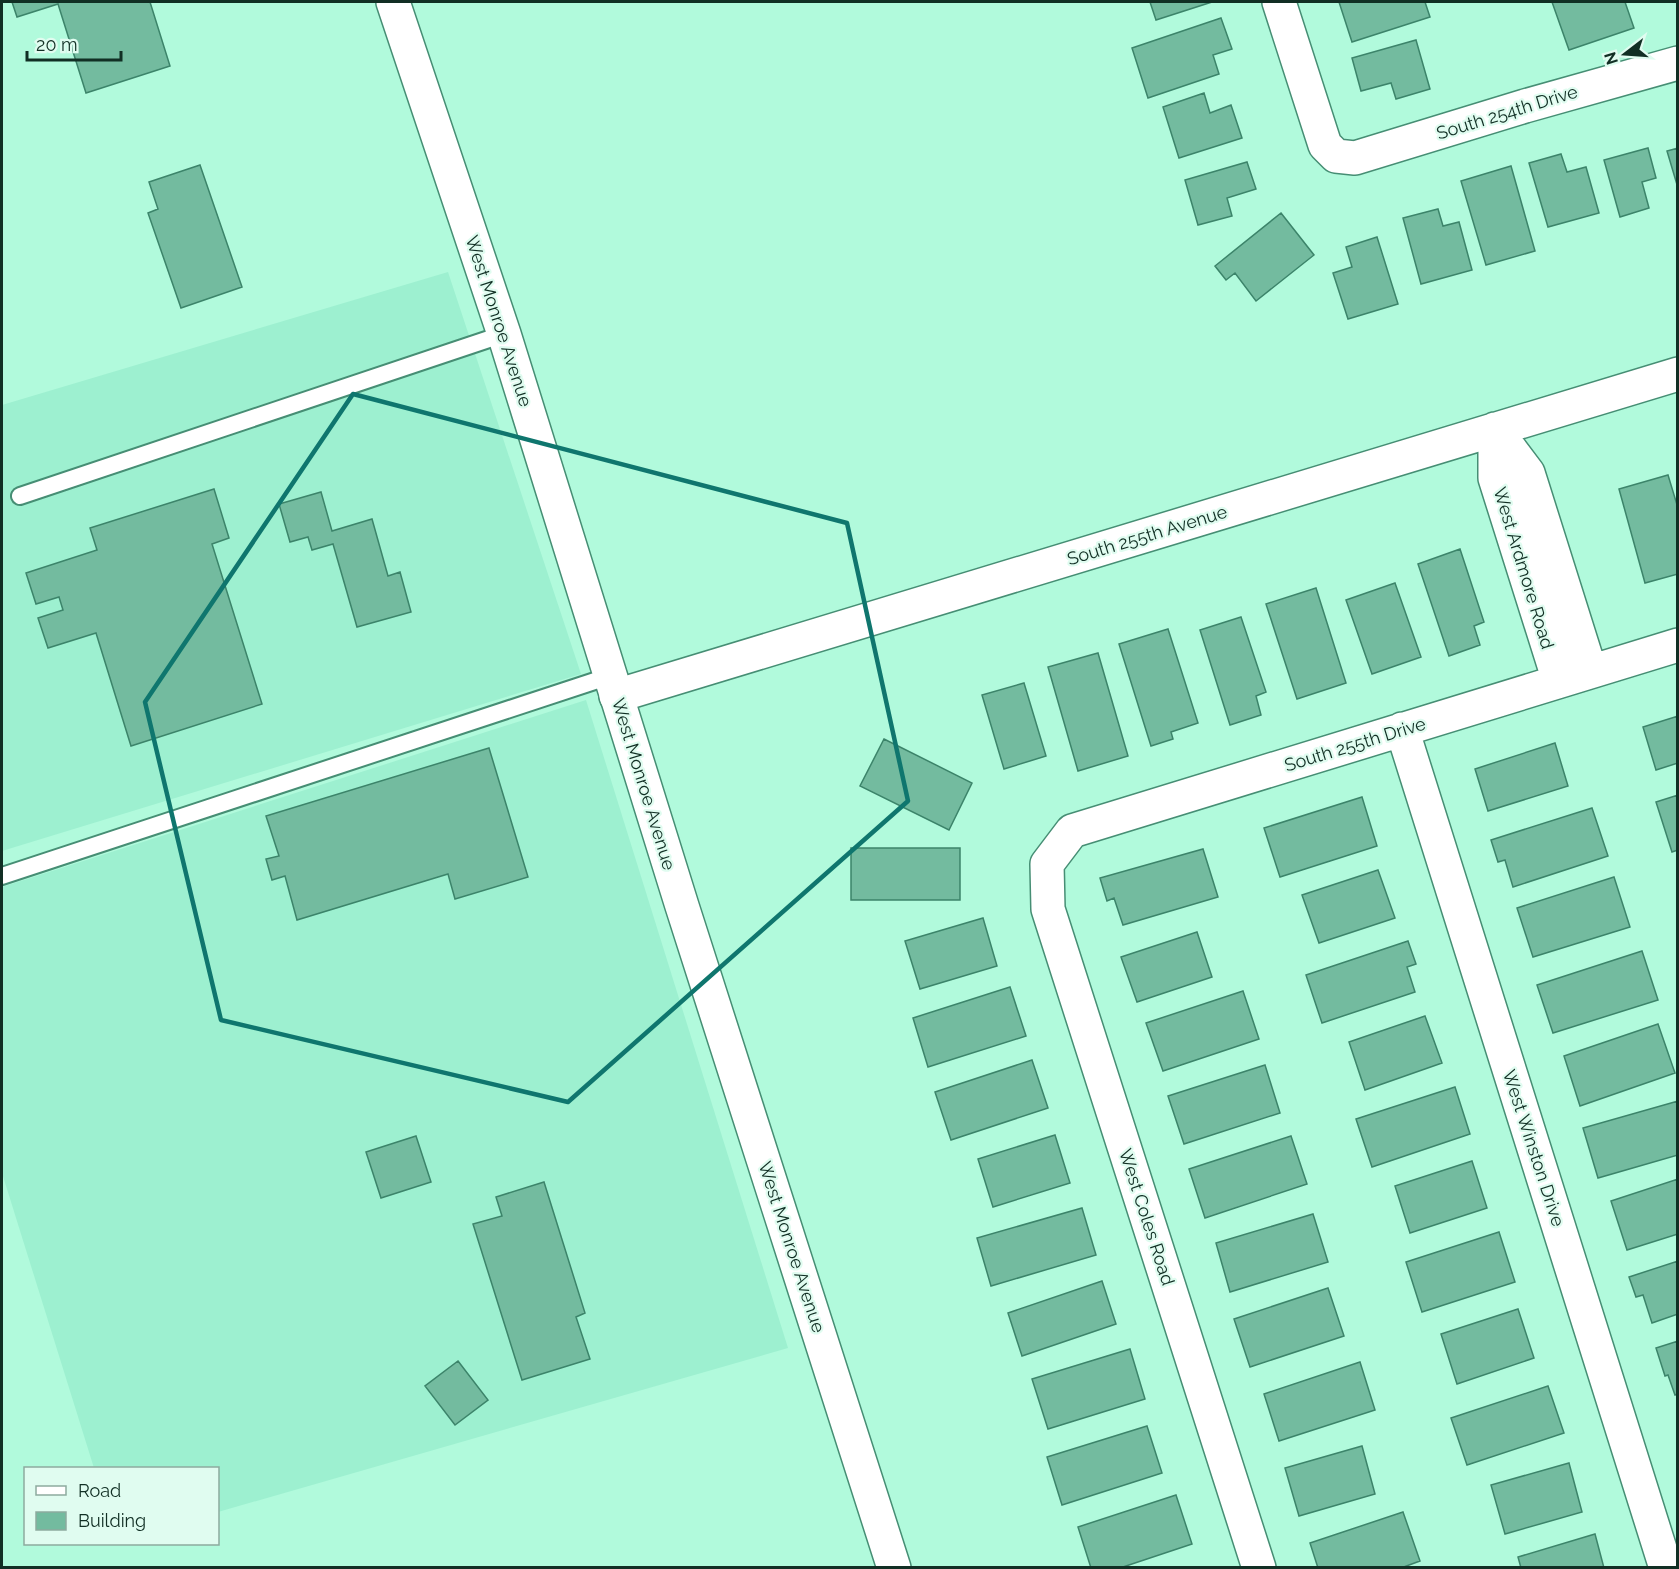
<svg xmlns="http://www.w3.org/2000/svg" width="1679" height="1569" viewBox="0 0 1679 1569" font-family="Raleway,sans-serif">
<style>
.built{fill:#9df0d0}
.building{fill:#73bb9f;stroke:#3c846a;stroke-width:1.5}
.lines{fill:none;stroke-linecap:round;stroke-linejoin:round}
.service-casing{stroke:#468e74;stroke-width:20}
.minor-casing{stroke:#468e74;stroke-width:36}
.primary-casing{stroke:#468e74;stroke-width:36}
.service{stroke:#fff;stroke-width:16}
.minor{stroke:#fff;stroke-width:33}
.primary{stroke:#fff;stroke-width:33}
.marked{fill:none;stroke:#0f766e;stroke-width:4.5;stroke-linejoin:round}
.labels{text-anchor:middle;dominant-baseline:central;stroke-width:4.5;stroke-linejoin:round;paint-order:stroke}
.street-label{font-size:18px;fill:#112f24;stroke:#e0fcf0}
</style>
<rect width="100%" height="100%" fill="#b1fadc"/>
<path class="built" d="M 448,272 L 581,674 L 2,851 L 2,405 Z
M 586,700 L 788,1348 L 218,1512 L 218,1468 L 94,1468 L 2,1173 L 2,887 Z"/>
<path class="building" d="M 12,2 L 150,2 L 170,66 L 86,93 L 58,4 L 17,17 Z
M 1150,2 L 1212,2 L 1156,20 Z
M 1339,2 L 1425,2 L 1430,17 L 1352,42 Z
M 1552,2 L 1625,2 L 1634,28 L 1569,50 Z
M 1221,18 L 1232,49 L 1213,55 L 1219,74 L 1148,98 L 1132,48 Z
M 1416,40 L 1430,89 L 1396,99 L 1391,83 L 1361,91 L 1352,58 Z
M 1204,93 L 1210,113 L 1231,105 L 1242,138 L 1179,158 L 1163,107 Z
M 1648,148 L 1656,178 L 1642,182 L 1649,208 L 1620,217 L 1604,160 Z
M 1678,148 L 1678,188 L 1667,151 Z
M 1561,154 L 1567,172 L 1586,167 L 1599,213 L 1548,227 L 1529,163 Z
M 1247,162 L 1256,189 L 1227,198 L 1232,216 L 1198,225 L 1185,180 Z
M 200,165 L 242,287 L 181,308 L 148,213 L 158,209 L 149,182 Z
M 1511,166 L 1535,251 L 1486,265 L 1461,181 Z
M 1438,209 L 1443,226 L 1459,222 L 1472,270 L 1421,284 L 1403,218 Z
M 1281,213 L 1314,255 L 1256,301 L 1235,273 L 1226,280 L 1215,266 Z
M 1377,237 L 1398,304 L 1348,319 L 1333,273 L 1352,267 L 1346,247 Z
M 1668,475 L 1678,508 L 1678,574 L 1645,583 L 1619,489 Z
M 214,489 L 229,538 L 212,544 L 262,704 L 131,746 L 96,633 L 48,648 L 38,618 L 63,610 L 59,597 L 36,604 L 26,573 L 97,550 L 90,528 Z
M 321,492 L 332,531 L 372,519 L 388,576 L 400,572 L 411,612 L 357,627 L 333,544 L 312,550 L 308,537 L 290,542 L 279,504 Z
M 1460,549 L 1484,622 L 1474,626 L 1480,645 L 1449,656 L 1418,564 Z
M 1395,583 L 1421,657 L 1372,674 L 1346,600 Z
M 1316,588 L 1346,683 L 1297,699 L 1266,604 Z
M 1241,617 L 1266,692 L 1256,696 L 1261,715 L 1230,725 L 1200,630 Z
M 1168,629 L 1198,723 L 1171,732 L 1173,739 L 1151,746 L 1119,644 Z
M 1098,653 L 1128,756 L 1078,771 L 1048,667 Z
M 1024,683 L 1046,756 L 1004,769 L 982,695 Z
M 1678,716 L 1678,763 L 1656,770 L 1643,727 Z
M 884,739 L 972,783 L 949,830 L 860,786 Z
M 1555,743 L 1568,786 L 1488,811 L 1475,769 Z
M 489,748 L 528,877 L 455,899 L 448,874 L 297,920 L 285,876 L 272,880 L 266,859 L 279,856 L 266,816 Z
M 1678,795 L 1678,850 L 1672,852 L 1656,802 Z
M 1362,797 L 1377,846 L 1280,877 L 1264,828 Z
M 1592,808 L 1608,856 L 1513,887 L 1505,860 L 1498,862 L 1491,840 Z
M 851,848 L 960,848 L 960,900 L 851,900 Z
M 1203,849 L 1218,897 L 1123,925 L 1114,898 L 1107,901 L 1100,878 Z
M 1378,870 L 1395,918 L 1319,943 L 1302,895 Z
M 1614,877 L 1630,927 L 1533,957 L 1517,908 Z
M 983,918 L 997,966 L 920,989 L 905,941 Z
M 1197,932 L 1212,977 L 1137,1002 L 1121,957 Z
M 1408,941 L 1416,964 L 1407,967 L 1415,992 L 1322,1023 L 1306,975 Z
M 1642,951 L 1658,1000 L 1553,1033 L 1537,985 Z
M 1010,987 L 1026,1036 L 928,1067 L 913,1018 Z
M 1243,991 L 1259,1039 L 1163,1071 L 1146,1023 Z
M 1425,1016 L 1442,1063 L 1365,1090 L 1349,1042 Z
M 1658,1024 L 1675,1073 L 1580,1106 L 1564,1056 Z
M 1032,1060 L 1048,1108 L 951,1140 L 935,1092 Z
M 1265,1065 L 1280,1113 L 1184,1144 L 1168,1096 Z
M 1455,1087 L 1470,1134 L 1372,1167 L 1356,1119 Z
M 1678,1101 L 1678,1155 L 1598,1178 L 1583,1128 Z
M 1055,1135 L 1070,1183 L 993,1207 L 978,1159 Z
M 416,1136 L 431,1182 L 381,1198 L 366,1152 Z
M 1291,1136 L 1307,1184 L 1205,1218 L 1189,1169 Z
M 1472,1161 L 1487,1208 L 1410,1233 L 1395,1186 Z
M 1678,1179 L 1678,1234 L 1627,1250 L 1611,1201 Z
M 544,1182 L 585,1313 L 576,1317 L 590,1359 L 522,1380 L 473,1224 L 502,1216 L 496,1197 Z
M 1082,1208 L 1096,1255 L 991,1286 L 977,1238 Z
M 1313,1214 L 1328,1262 L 1230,1292 L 1216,1243 Z
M 1499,1232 L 1515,1282 L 1422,1312 L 1406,1262 Z
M 1678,1261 L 1678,1314 L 1652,1323 L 1643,1295 L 1636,1297 L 1629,1277 Z
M 1102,1281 L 1116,1324 L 1022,1356 L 1008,1313 Z
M 1328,1288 L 1344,1336 L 1250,1367 L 1234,1319 Z
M 1518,1309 L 1534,1358 L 1457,1384 L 1441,1334 Z
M 1678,1341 L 1678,1394 L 1675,1395 L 1668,1375 L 1665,1376 L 1656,1348 Z
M 1130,1349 L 1145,1399 L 1048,1429 L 1032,1379 Z
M 458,1361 L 488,1400 L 455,1425 L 425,1386 Z
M 1360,1362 L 1375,1410 L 1279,1441 L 1264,1394 Z
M 1548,1386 L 1564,1433 L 1467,1465 L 1451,1418 Z
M 1147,1426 L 1162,1473 L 1062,1505 L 1047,1457 Z
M 1362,1446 L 1375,1494 L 1299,1516 L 1285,1468 Z
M 1569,1463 L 1582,1512 L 1505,1534 L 1491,1485 Z
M 1176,1495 L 1192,1544 L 1120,1568 L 1091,1568 L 1078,1527 Z
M 1403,1512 L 1420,1561 L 1401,1568 L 1318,1568 L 1310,1543 Z
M 1595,1534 L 1604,1568 L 1521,1568 L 1518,1557 Z"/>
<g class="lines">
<defs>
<path id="service" d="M 20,496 L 504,334
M 2,876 L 610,676"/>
<path id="minor" d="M 1279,2 L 1325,145 L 1336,156 L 1355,158 L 1525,106 L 1678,63
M 1495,429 L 1528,473 L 1590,670
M 1495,429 L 1495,478 L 1559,681
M 616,696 L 1678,374
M 1402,729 L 1666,1568
M 1259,1568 L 1048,909 L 1047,864 L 1072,831 L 1678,645"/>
<path id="primary" d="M 393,2 L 504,334 L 682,906 L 894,1568"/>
</defs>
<use href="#service" class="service-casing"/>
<use href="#minor" class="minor-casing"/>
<use href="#primary" class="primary-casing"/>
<use href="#service" class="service"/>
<use href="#minor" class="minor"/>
<use href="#primary" class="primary"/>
</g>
<path class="marked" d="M 353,394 L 847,523 L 908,801 L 568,1102 L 221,1020 L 145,702 Z"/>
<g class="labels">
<g class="street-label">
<text transform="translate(1507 112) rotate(-17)">South 254th Drive</text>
<text transform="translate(499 321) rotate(72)">West Monroe Avenue</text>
<text transform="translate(1147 535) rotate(-17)">South 255th Avenue</text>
<text transform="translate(1524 568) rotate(73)">West Ardmore Road</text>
<text transform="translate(1355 744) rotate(-17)">South 255th Drive</text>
<text transform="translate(644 784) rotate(73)">West Monroe Avenue</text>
<text transform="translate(1534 1148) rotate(72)">West Winston Drive</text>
<text transform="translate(1147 1217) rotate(72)">West Coles Road</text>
<text transform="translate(792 1247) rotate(72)">West Monroe Avenue</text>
</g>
</g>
<rect width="1679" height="1569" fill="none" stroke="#112f24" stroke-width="6"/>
<rect x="24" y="1467" width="195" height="78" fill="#e0fcf0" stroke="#8daa9e" stroke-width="1.5"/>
<rect x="36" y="1486" width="30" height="9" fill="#ffffff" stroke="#8daa9e" stroke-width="1.5"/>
<text x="78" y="1497" font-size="18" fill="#112f24">Road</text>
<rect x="36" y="1512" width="30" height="18" fill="#73bb9f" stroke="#8daa9e" stroke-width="1.5"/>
<text x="78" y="1527" font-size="18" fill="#112f24">Building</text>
<g transform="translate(1625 54) rotate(253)" stroke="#e0fcf0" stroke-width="4.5" paint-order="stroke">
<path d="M0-4.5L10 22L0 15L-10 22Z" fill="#112f24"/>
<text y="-9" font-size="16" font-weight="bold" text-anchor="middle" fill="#112f24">N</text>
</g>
<path d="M27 51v9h94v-9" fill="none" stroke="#112f24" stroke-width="3"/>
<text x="36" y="51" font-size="18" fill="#112f24" stroke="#e0fcf0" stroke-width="4.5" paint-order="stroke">20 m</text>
</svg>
